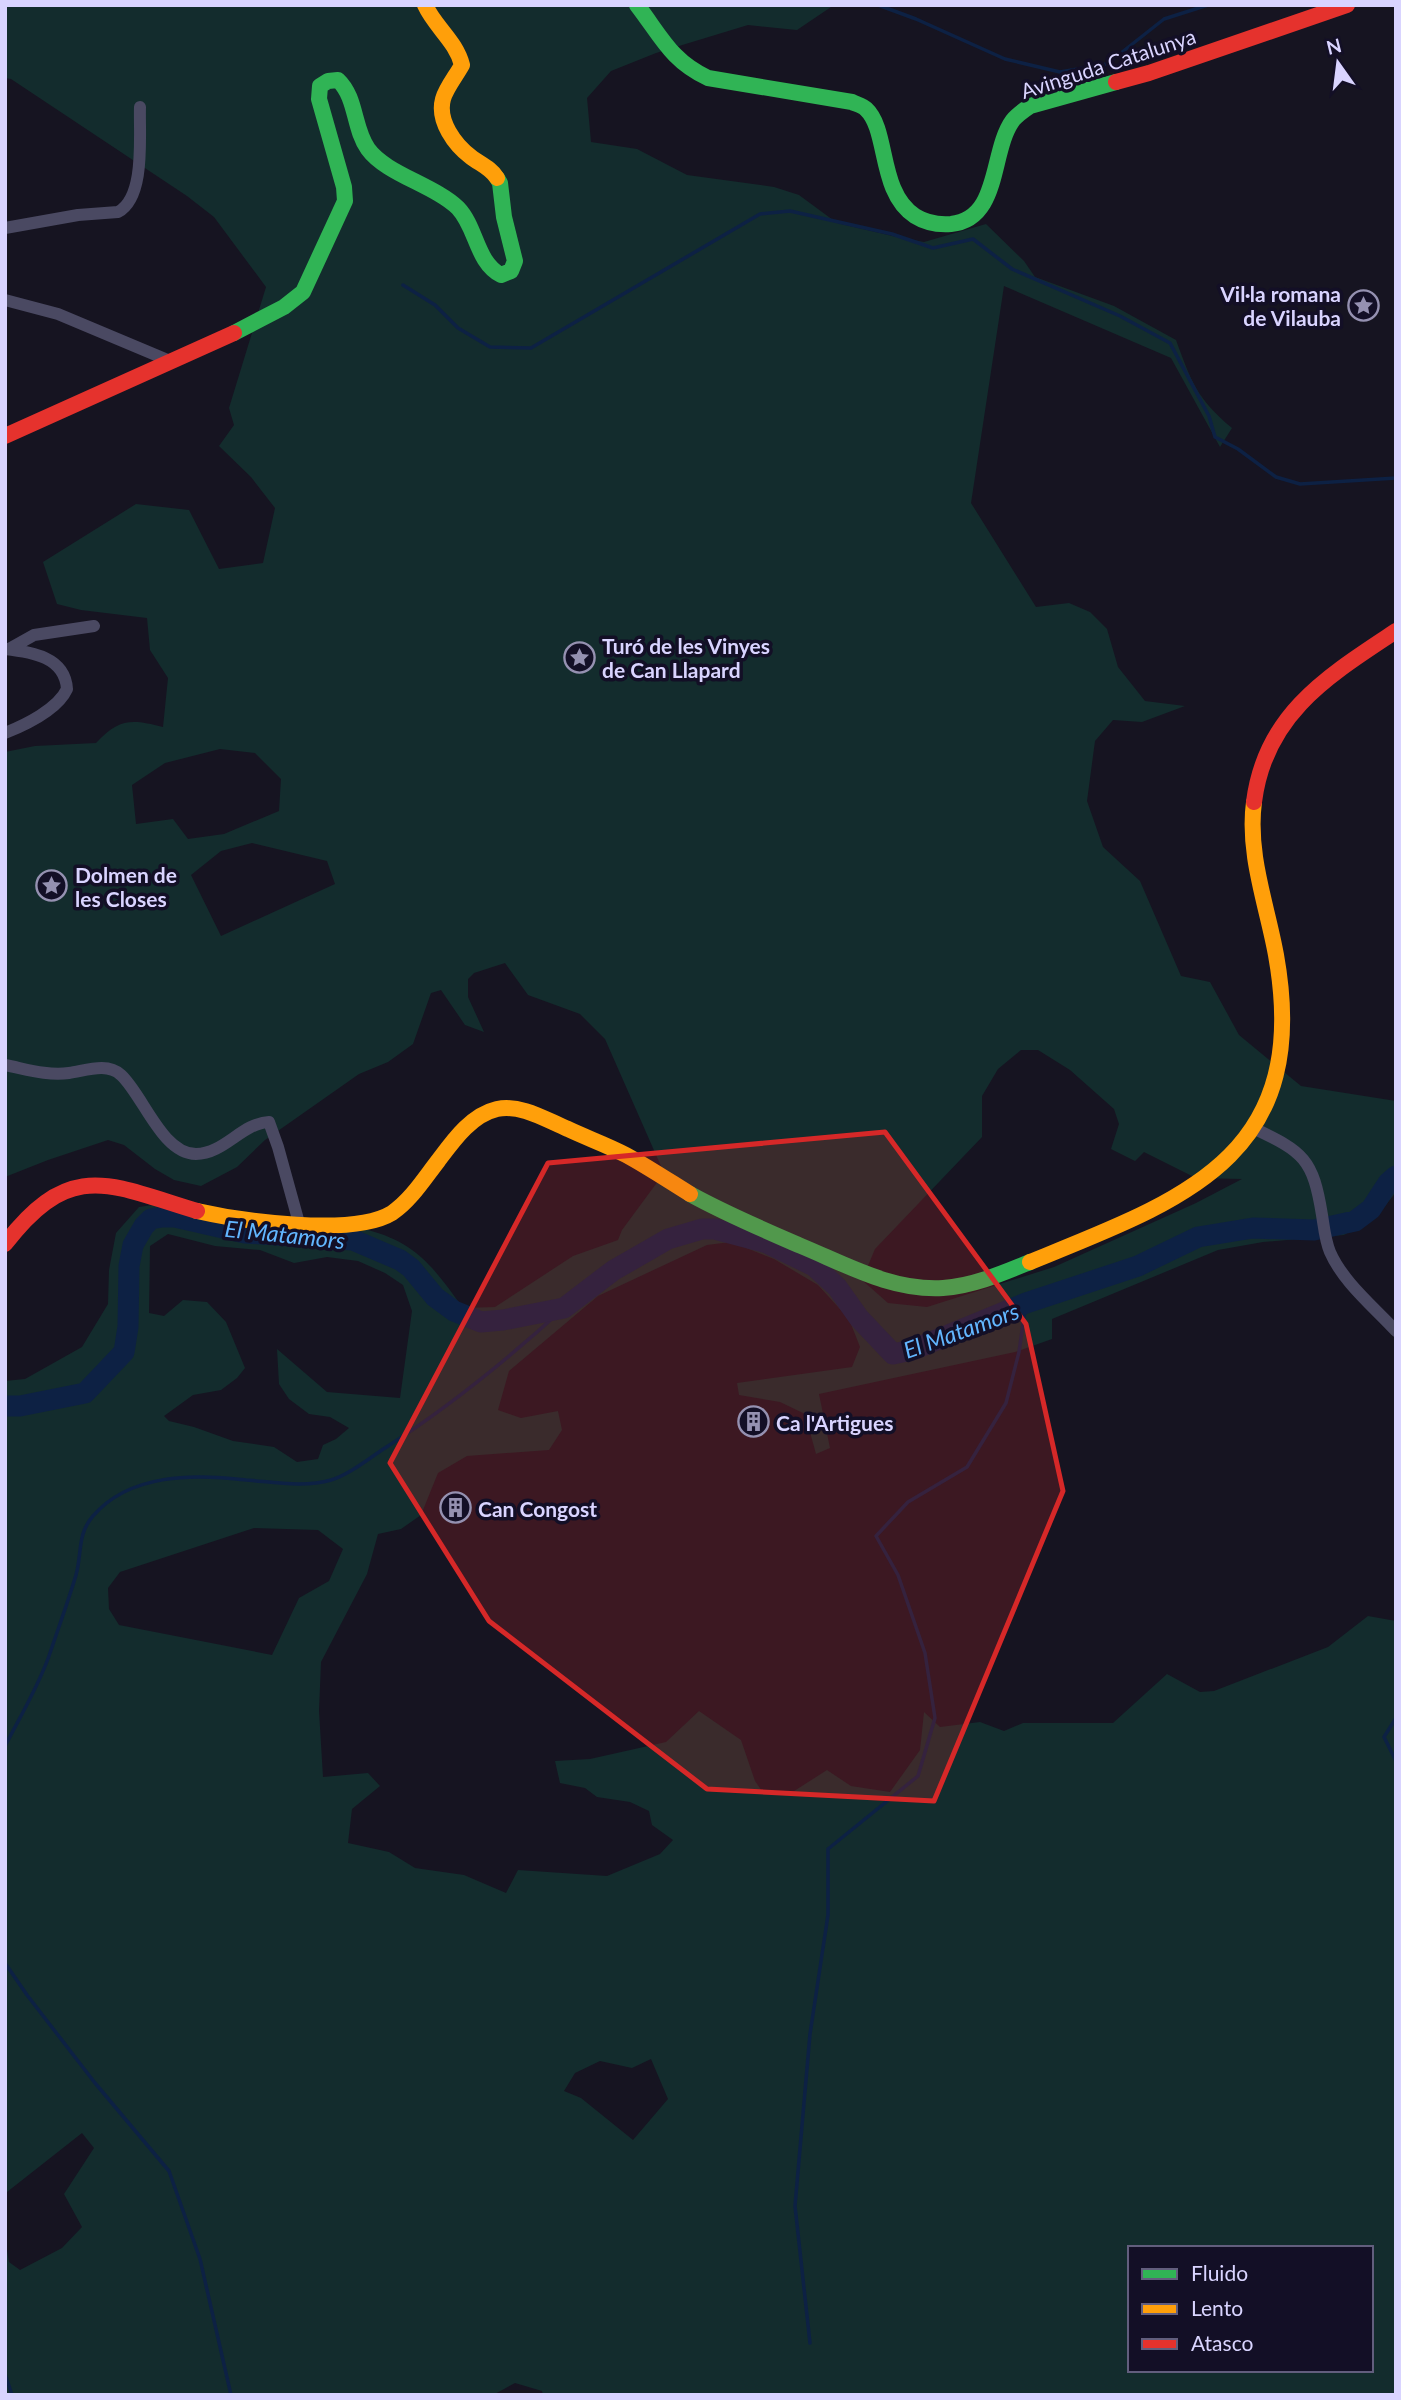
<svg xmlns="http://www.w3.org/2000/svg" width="1401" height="2400" viewBox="0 0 1401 2400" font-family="Lato,sans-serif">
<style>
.green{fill:#132c2d;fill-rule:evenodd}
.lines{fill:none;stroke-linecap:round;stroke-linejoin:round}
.stream{stroke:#0d2144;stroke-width:3.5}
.river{stroke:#0d2144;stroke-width:21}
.street{stroke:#4a4962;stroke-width:12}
.fast{stroke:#30b455;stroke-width:16}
.slow{stroke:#ff9f0a;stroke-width:16}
.jam{stroke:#e5322d;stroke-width:16}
.marked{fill:#d62828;fill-opacity:0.2;stroke:#d62828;stroke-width:5;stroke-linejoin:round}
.labels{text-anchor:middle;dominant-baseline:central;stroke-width:7;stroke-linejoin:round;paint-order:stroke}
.street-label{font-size:21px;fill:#d9d4ff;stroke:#130f26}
.poi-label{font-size:21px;font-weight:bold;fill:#d9d4ff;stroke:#130f26;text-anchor:start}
.water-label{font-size:23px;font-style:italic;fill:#62b6ff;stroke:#130f26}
</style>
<rect width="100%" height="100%" fill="#161421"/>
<path class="green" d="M 5,5 L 834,5 L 797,30 L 748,25 L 656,53 L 611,71 L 587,98 L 591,142 L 637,149 L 687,175 L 774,187 L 799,195 L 837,223 L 897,237 L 924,242 L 986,224 L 1024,261 L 1035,277 L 1114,306 L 1176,340 C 1191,381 1197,399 1232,428 L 1220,447 L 1171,358 L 1004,286 L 971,503 L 1036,607 L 1069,603 L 1090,612 L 1107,629 L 1118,667 L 1145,701 L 1185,706 L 1142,722 L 1113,720 L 1095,741 L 1087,801 L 1103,847 L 1140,881 L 1181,976 L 1210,982 L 1239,1035 L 1301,1086 L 1396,1101 L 1396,1192 L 1378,1215 L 1344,1235 L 1263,1242 L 1218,1250 L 1052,1319 L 1052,1339 L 1015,1352 L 819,1394 L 830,1448 L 816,1454 L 805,1414 L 780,1402 L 739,1395 L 737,1383 L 852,1367 L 860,1347 L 849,1319 L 818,1285 L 774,1259 L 731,1242 L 707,1245 L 598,1296 L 509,1371 L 498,1410 L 521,1418 L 558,1411 L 562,1430 L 549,1450 L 467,1456 L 438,1473 L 421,1515 L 401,1529 L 378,1534 L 367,1574 L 321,1662 L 319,1711 L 323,1777 L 368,1773 L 380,1786 L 352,1809 L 348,1843 L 389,1852 L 415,1868 L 464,1875 L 506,1893 L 518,1870 L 607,1876 L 660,1854 L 673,1840 L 652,1825 L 649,1811 L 630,1802 L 597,1797 L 585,1788 L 560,1783 L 555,1761 L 590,1759 L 666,1742 L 699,1711 L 741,1740 L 755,1781 L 764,1794 L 791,1793 L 827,1770 L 851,1786 L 890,1792 L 920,1750 L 924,1712 L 940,1727 L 980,1722 L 1004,1731 L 1023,1723 L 1113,1723 L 1167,1674 L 1200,1692 L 1214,1691 L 1328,1647 L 1368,1616 L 1396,1621 L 1396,2395 L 543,2395 L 542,2391 L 515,2383 L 493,2395 L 5,2395 L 5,2239 L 9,2262 L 20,2270 L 62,2248 L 82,2227 L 64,2194 L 94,2148 L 82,2133 L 7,2192 L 5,2201 L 5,1381 L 25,1379 L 82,1347 L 108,1304 L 109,1270 L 116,1233 L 139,1207 L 159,1204 L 368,1230 C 417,1243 434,1268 463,1308 L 495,1307 L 573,1256 L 618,1240 L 622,1230 L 664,1173 L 605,1039 L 580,1014 L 528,995 L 505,963 L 474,973 L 468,979 L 468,997 L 484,1032 L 465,1025 L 441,990 L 431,993 L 413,1044 L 388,1062 L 359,1074 L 265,1140 L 237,1167 L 201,1186 L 174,1180 L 155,1169 L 124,1145 L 108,1140 L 48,1160 L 5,1177 L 5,752 L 35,746 L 96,743 C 119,718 132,719 163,727 L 168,678 L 150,650 L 147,618 L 81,610 L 57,604 L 43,562 L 136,504 L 189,510 L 219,569 L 263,563 L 275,508 L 251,477 L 219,446 L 234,425 L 229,408 L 266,287 L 214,217 L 187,196 L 11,79 L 5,78 ZM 220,749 L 255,753 L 281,779 L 279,811 L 224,834 L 188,839 L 173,819 L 136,824 L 132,785 L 165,763 ZM 252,843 L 327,861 L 335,884 L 221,936 L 191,875 L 221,851 ZM 1021,1050 L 1038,1050 L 1070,1070 L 1114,1109 L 1119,1124 L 1111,1149 L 1135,1161 L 1144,1152 L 1196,1178 L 1242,1179 L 1196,1203 L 1054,1267 L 927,1307 L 888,1303 L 862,1280 L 875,1249 L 982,1137 L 982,1096 L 998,1069 ZM 168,1234 L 215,1246 L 260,1250 L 294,1263 L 327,1257 L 358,1261 L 385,1273 L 403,1285 L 412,1311 L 400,1398 L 327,1392 L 277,1349 L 279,1384 L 289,1399 L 309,1414 L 330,1417 L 349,1428 L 336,1439 L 323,1445 L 318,1459 L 297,1462 L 274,1447 L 233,1441 L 194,1427 L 169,1421 L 164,1416 L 193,1395 L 221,1390 L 237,1378 L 245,1368 L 226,1322 L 207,1302 L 183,1300 L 164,1316 L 149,1313 L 150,1246 ZM 254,1528 L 318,1530 L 343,1549 L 329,1581 L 299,1598 L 272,1655 L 119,1625 L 109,1609 L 108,1588 L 120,1572 ZM 651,2059 L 668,2099 L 633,2140 L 581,2098 L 564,2091 L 575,2073 L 600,2061 L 632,2068 ZM 1130,2248 L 1371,2248 L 1371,2370 L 1130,2370 Z"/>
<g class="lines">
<path class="stream" d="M 878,5 L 916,19 L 1005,59 L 1060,72 L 1107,64 L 1164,19 L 1208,5
M 403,285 L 435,305 L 458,328 L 490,347 L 531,348 L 760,214 L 790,211 L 892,234 L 933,248 L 973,239 L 1012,269 L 1120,316 L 1170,343 L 1209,416 L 1215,437 L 1238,449 L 1276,477 L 1300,484 L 1396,478
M 1396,1718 L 1384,1737 L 1396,1761
M 5,1746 C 20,1717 38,1687 49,1656 C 58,1629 68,1602 76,1575 C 82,1554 77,1534 93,1516 C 130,1473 194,1474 246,1480 C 273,1482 304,1488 331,1480 C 350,1474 368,1459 385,1448 C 449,1407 508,1359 564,1308
M 5,1963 L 27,1995 L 95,2083 L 169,2171 L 200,2259 L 231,2395
M 810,2343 L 795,2206 L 810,2034 L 828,1915 L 828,1849 L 918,1776 L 935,1718 L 925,1653 L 898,1575 L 876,1536 L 908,1502 L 967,1467 L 1006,1403 L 1019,1352 L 1026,1303
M 5,2374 L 12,2395"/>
<path class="river" d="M 5,1406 L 20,1406 L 85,1393 L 124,1352 L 128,1327 L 129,1266 L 133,1245 L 144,1226 L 151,1219 L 162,1217 L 175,1217 L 245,1233 L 353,1240 L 400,1260 L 411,1268 L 435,1297 L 454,1311 L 481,1322 L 503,1320 L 564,1308 L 614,1270 L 668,1239 L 702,1229 L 715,1229 L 767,1243 L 814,1266 L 837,1287 L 859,1318 L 893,1354 L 912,1350 L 1026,1303 L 1138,1266 L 1198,1237 L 1253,1228 L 1314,1230 L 1355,1221 L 1371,1209 L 1388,1183 L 1396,1176"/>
<path class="street" d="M 5,228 L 78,215 L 118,212 C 146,197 139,135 140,107
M 5,300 L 58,314 L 170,361
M 5,649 C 32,652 65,657 67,689 C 58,709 25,725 5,733
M 9,649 L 34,635 L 94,626
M 5,1065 C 26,1069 47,1076 69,1073 C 85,1071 107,1062 121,1075 C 143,1095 162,1154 196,1154 C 224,1154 242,1123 269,1122 L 278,1147 L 299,1223
M 1253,1128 C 1304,1152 1313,1159 1322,1215 C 1324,1227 1325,1240 1330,1252 C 1343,1282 1374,1307 1396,1331"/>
<path class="fast" d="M 637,5 C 661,36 671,61 708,78 L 852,102 C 856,104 863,106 866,109 C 889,130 878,192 915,216 C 926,223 937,225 951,224 C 1001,219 990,151 1013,120 C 1018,114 1024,110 1030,106 L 1116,82
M 234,333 L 284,307 L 303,292 L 345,201 L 344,187 L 319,99 L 320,86 L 328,81 L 338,80 C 357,98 353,128 368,149 C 386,174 434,185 458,208 C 477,228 476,262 501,275 L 511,271 L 515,261 L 504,217 L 500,183 L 497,178
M 690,1194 C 726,1214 764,1230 801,1246 C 847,1265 892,1291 943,1288 C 973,1286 1003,1273 1030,1262"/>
<path class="slow" d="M 425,5 C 435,27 456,41 462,65 C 456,76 446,88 443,99 C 437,121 455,145 471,157 C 480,164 491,168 497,178
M 197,1211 C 241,1221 353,1237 392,1213 C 411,1200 424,1179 438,1161 C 453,1141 471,1115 497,1109 C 522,1104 546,1120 568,1129 C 587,1138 607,1145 626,1155 C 648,1167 669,1181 690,1194
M 1030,1262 C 1186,1199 1312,1156 1276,955 C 1267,905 1247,854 1254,802"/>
<path class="jam" d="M 1116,82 L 1149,73 L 1347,5
M 5,436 L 234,333
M 1254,802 C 1265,714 1328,676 1396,631
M 5,1244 C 71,1158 110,1185 197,1211"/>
</g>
<path class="marked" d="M 885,1132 L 1026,1324 L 1063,1491 L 934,1801 L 707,1789 L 489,1621 L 390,1463 L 548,1163 Z"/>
<defs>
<symbol id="sight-ring" viewBox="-11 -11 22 22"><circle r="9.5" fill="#130f26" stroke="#9591b1" stroke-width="1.5"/><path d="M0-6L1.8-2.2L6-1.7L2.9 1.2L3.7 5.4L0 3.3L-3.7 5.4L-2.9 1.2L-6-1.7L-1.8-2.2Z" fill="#9591b1"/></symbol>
<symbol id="building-ring" viewBox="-11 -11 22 22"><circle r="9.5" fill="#130f26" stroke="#9591b1" stroke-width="1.5"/><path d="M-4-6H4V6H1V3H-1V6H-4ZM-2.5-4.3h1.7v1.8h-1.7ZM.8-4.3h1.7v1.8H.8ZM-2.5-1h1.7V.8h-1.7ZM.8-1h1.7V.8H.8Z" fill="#9591b1"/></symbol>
</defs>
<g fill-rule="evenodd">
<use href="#sight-ring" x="1346" y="288" width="35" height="35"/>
<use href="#sight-ring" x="562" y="640" width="35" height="35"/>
<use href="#sight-ring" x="34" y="868" width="35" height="35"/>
<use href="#building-ring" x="736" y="1404" width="35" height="35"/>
<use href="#building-ring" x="438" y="1490" width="35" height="35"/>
</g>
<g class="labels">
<g class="street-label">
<text transform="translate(1108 63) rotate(-18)">Avinguda Catalunya</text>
</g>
<g class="poi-label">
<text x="1341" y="293" text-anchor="end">Vil·la romana<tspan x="1341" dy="24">de Vilauba</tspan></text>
<text x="602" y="645">Turó de les Vinyes<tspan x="602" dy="24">de Can Llapard</tspan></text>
<text x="75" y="874">Dolmen de<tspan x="75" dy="24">les Closes</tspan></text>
<text x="776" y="1422">Ca l'Artigues</text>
<text x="478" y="1508">Can Congost</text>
</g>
<g class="water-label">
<text transform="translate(285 1234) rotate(6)">El Matamors</text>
<text transform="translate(961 1330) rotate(-20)">El Matamors</text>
</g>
</g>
<rect width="1401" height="2400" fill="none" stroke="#d9d4ff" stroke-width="14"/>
<rect x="1128" y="2246" width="245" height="126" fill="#130f26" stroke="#625e7d" stroke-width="2"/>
<rect x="1142" y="2269" width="35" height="10" fill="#30b455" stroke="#625e7d" stroke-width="2"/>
<text x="1191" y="2281" font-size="21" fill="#d9d4ff">Fluido</text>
<rect x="1142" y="2304" width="35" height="10" fill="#ff9f0a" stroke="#625e7d" stroke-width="2"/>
<text x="1191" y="2316" font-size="21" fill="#d9d4ff">Lento</text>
<rect x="1142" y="2339" width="35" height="10" fill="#e5322d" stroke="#625e7d" stroke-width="2"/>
<text x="1191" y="2351" font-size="21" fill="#d9d4ff">Atasco</text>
<g transform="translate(1338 63) rotate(346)" stroke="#130f26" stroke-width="5" paint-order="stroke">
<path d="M0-5L12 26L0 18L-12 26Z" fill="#d9d4ff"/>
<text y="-10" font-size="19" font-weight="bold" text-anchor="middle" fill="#d9d4ff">N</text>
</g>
</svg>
